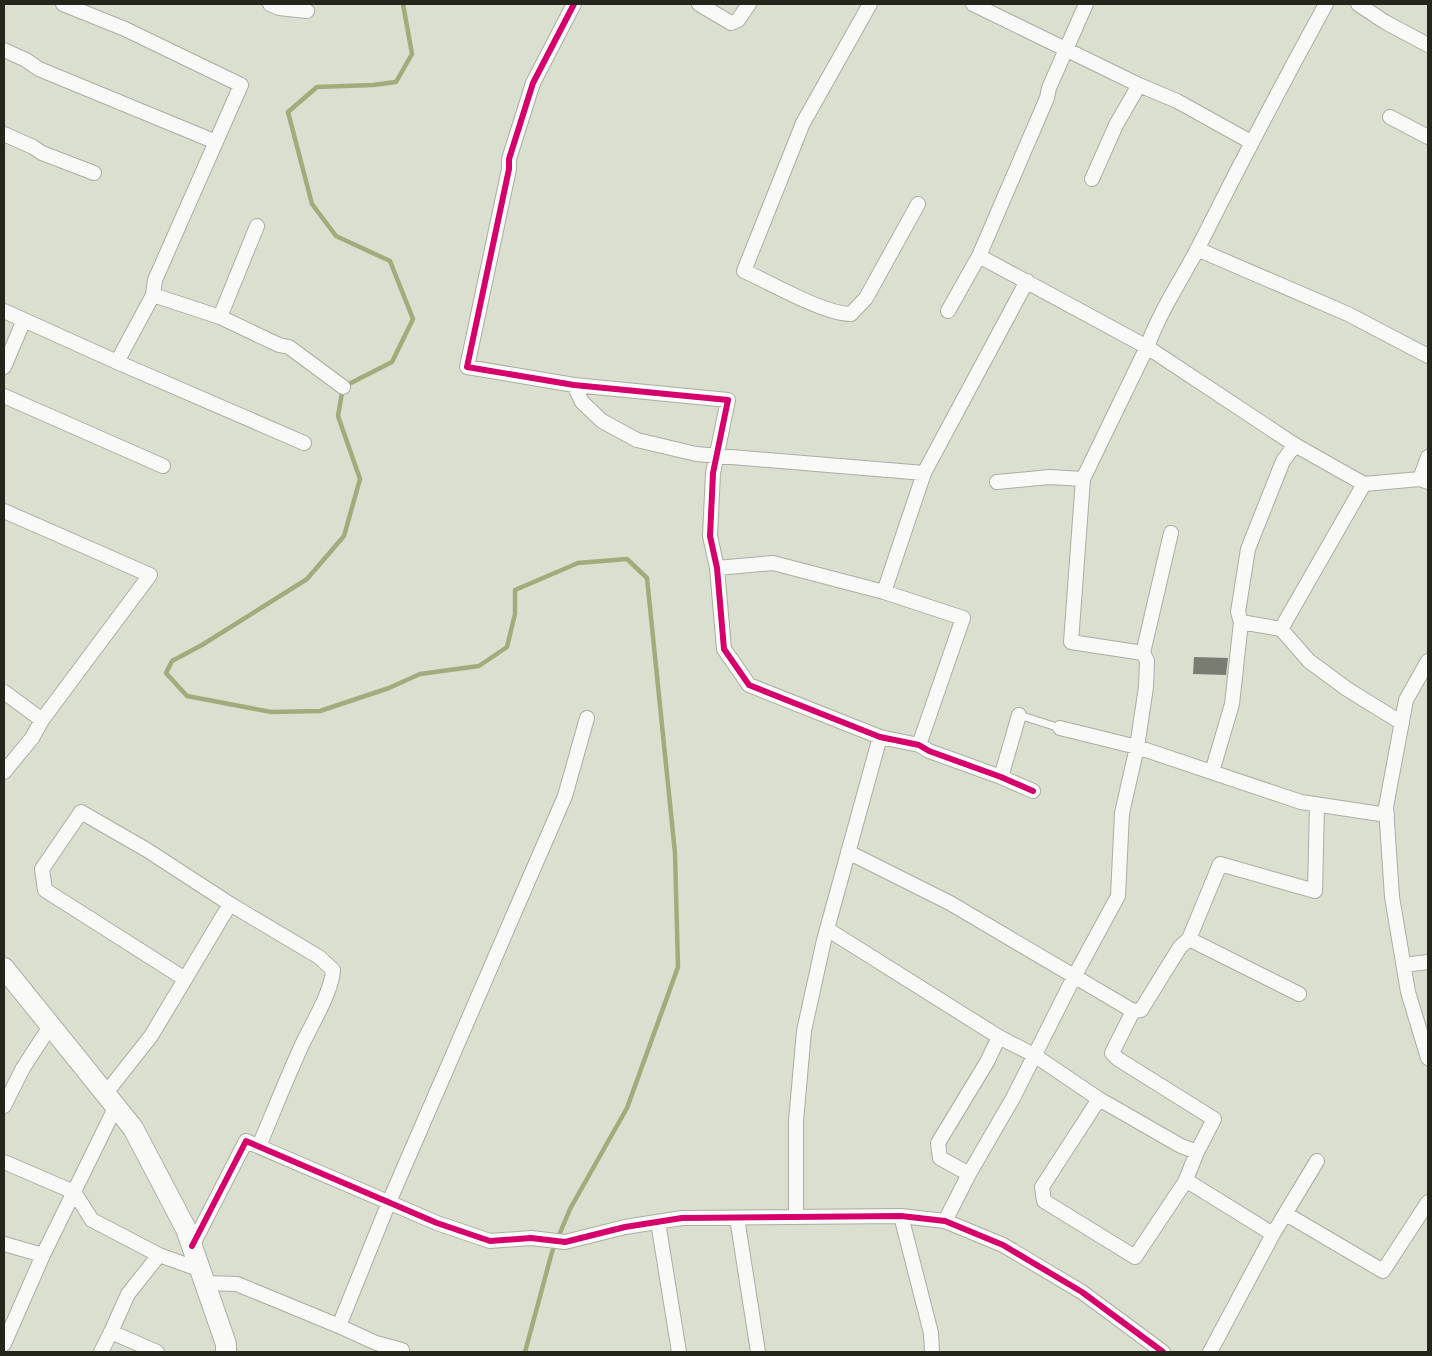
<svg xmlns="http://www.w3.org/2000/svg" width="1432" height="1356" viewBox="0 0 1432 1356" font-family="'DejaVu Sans',sans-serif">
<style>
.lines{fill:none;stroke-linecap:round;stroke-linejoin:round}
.stream{stroke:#a0ac7c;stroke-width:4.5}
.building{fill:#797d71}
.lane-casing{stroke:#aaaea2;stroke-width:9}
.street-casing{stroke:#aaaea2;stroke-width:16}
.secondary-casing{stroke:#aaaea2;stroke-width:22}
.lane{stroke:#f9faf8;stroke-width:7}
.street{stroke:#f9faf8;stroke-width:14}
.secondary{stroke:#f9faf8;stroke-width:20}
.cycleway-casing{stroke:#fff;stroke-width:9}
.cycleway{stroke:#d6006c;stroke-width:6}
</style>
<rect width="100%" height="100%" fill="#dadfcf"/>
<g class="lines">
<path class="stream" d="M 403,4 L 412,54 L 396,82 L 373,85 L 317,87 L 288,112 L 312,204 L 336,236 L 390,261 L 413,319 L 392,362 L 343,387 L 338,416 L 360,479 L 344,536 L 307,579 L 202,645 L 172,661 L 166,673 L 187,696 L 271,712 L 320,711 L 389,688 L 420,674 L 479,666 L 507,647 L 515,614 L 515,590 L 578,563 L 627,559 L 647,578 L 675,853 L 678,967 L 627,1108 L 570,1209 L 552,1252 L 525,1352"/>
</g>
<path class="building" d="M 1194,657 L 1228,658 L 1226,675 L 1193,674 Z"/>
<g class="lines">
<defs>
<path id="lane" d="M 1019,715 L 1060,728"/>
<path id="street" d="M 63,4 L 125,29 L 241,85 L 155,280 L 153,295 L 117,362
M 270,4 L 279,8 L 307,11
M 574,4 L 533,83 L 509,159 L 509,169 L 467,367 L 574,385 L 728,400 L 713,473 L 710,536 L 717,568 L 724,649 L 749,685 L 880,737 L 919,745 L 929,751 L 1001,777 L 1033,791
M 699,4 L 731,23 L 738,20 L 749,4
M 870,4 L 803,123 L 744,271 C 771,283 824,314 851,314 L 866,298 L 918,204
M 973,4 L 1139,85 L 1177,101 L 1251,142
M 1358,4 L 1385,22 L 1428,45
M 4,50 L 26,60 L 39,69 L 216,142
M 1390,117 L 1428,137
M 4,134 L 33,147 L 42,153 L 94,173
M 1092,179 L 1116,125 L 1139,85
M 1197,249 L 1348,314 L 1428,356
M 979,256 L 1147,347 L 1295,445 L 1364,484 L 1420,479 L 1428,482
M 153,295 L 220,317 L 279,345 L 289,347 L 343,387
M 4,311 L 117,362 L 304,443
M 948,311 L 979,256 L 1047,98 L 1049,88 L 1086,4
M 220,317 L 257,226
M 4,367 L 24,320
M 574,385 L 582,402 L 602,421 L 637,440 L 696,454 L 924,473 L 884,592
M 4,396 L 163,466
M 924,473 L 1027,281
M 1083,479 L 1147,347 C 1160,311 1182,279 1199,246 C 1240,164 1282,84 1326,4
M 1420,479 L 1428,457
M 997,482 L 1050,477 L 1083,479 L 1071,642 L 1143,653
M 4,511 L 150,575 L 42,720 L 32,738 L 4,772
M 717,568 L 773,563 L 884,592 L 963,618 L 919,745
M 1241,622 L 1281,629 L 1309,661 L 1347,689 L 1402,723
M 1281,629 L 1364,484
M 1428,661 L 1406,700 L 1386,807 L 1392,897 L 1408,992 L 1428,1058
M 4,692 L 42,720
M 1060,728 L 1137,747 L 1301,802 L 1387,815
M 1212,772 L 1232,704 L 1241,622 L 1238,612 L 1248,549 L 1283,461 L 1295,445
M 1001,777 L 1019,715
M 848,852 L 950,903 L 1133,1011 L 1141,1010 L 1180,947 L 1189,939 L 1220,864 L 1315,891 L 1317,805
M 827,929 L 999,1037 L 1034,1055 L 1099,1099 L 1181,1146 L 1197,1152
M 1189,939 L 1299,994
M 1404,965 L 1428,962
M 185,979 L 45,890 L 42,869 L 81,812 L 147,850 L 230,904 L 319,957 L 333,970 C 332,992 310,1027 301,1047 C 286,1080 273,1113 259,1146
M 106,1093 L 151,1036 L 230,904
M 1099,1099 L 1042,1187 L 1044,1201 L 1135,1257 L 1185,1182 L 1197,1152 L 1214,1119 L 1118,1059 L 1112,1053 L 1133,1011
M 4,1106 L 23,1068 L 51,1025
M 4,1162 L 74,1192 L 92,1220 L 159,1255 L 201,1270
M 969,1174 L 940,1158 L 938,1143 L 987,1062 L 999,1037
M 1185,1182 L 1192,1184 L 1273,1234
M 1286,1214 L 1383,1271 L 1428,1202
M 901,1216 L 931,1333 L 932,1352
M 796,1217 L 796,1121 L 804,1031 L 824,940 L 880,737
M 737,1218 L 758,1352
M 945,1221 L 969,1174 L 1013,1098 L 1074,977 L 1118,896 L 1122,813 L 1137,747 L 1146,687 L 1147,661 L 1143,653 L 1171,533
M 658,1222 L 679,1352
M 4,1244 L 43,1255
M 192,1246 L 246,1141 L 437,1223 L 490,1241 L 531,1238 L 565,1242 L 625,1227 L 682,1218 L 901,1216 L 945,1221 L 1003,1245 L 1082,1292 L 1163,1352
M 205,1283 L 237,1284 L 339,1326 L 376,1343 L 402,1350 L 401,1352
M 339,1326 L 389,1202 L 565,796 L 587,718
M 111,1332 L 128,1294 L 159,1255
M 4,1344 L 43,1255 L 116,1106
M 101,1352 L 111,1332 L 157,1352
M 1210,1352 L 1273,1234 L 1317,1161"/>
<path id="secondary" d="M 4,968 L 133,1128 L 186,1229 L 226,1344 L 226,1352"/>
</defs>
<use href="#lane" class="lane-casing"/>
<use href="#street" class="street-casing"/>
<use href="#secondary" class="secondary-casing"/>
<use href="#lane" class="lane"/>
<use href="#street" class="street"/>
<use href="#secondary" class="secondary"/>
<defs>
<path id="cycleway" d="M 574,4 L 533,83 L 509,159 L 509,169 L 467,367 L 574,385 L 728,400 L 713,473 L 710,536 L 717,568 L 724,649 L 749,685 L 880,737 L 919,745 L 929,751 L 1001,777 L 1033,791
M 192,1246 L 246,1141 L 437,1223 L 490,1241 L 531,1238 L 565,1242 L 625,1227 L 682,1218 L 901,1216 L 945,1221 L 1003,1245 L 1082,1292 L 1163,1352"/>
</defs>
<use href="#cycleway" class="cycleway-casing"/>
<use href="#cycleway" class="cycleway"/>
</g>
<rect width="1432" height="1356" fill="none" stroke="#24261c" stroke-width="10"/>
</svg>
